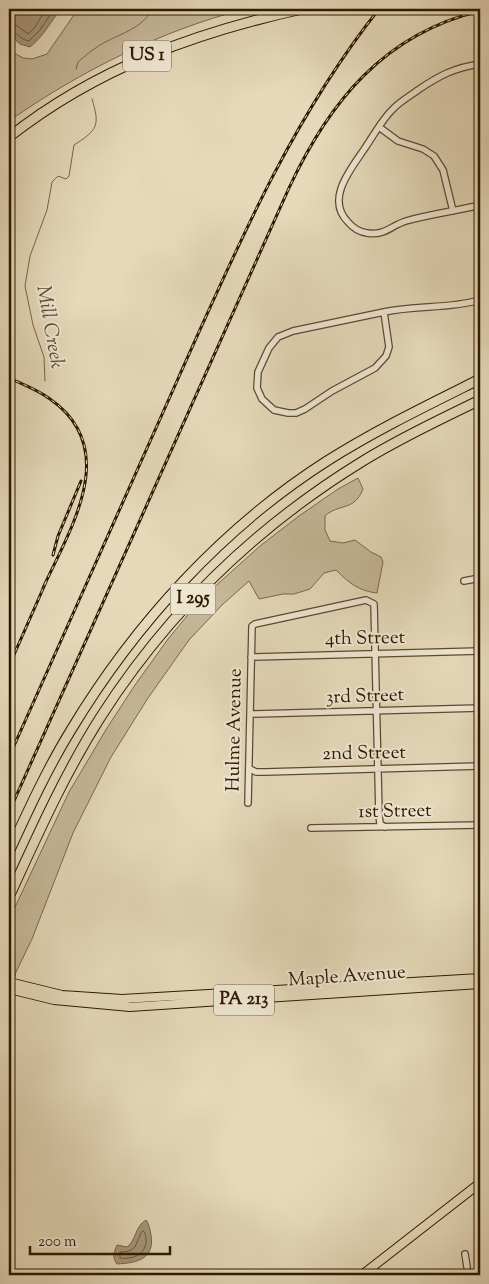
<svg xmlns="http://www.w3.org/2000/svg" width="489" height="1284" viewBox="0 0 489 1284" font-family="'Sorts Mill Goudy',serif">
<style>
.green{fill:#c6b89a;stroke:#7a684d}
.water{fill:#a7977b;stroke:#77644a}
.lines{fill:none;stroke-linecap:round;stroke-linejoin:round}
.shore{stroke:#6a583e;stroke-width:1}
.stream{stroke:#77644a;stroke-width:1}
.minor-casing{stroke:#5c482e;stroke-width:8}
.major-casing{stroke:#2e1800;stroke-width:10}
.highway-casing{stroke:#2e1800;stroke-width:11}
.minor{stroke:#eee6d2;stroke-width:5.5}
.major{stroke:#e5d9ba;stroke-width:8}
.highway{stroke:#e5d9ba;stroke-width:9}
.rail-casing{stroke:#2e1800;stroke-width:3}
.rail{stroke:#eee6d2;stroke-width:1;stroke-dasharray:4;stroke-linecap:butt}
.labels{text-anchor:middle;dominant-baseline:central;stroke-width:4;stroke-linejoin:round;paint-order:stroke}
.shield{fill:#eee6d2;stroke:#68563f;stroke-width:1}
.shield-label{font-size:18px;font-weight:bold;fill:#2e1800}
.street-label{font-size:19px;fill:#2e1800;stroke:#eee6d2}
.water-label{font-size:20px;font-style:italic;fill:#5e4b31;stroke:#eee6d2}
</style>
<rect width="100%" height="100%" fill="#e5d9ba"/>
<filter id="stains"><feTurbulence type="fractalNoise" baseFrequency=".004" numOctaves="4"/><feColorMatrix values="0 0 0 0 .2 0 0 0 0 .09 0 0 0 0 .02 0 0 0 .5 -.17"/></filter>
<radialGradient id="worn" r=".72"><stop offset=".6" stop-color="#630" stop-opacity="0"/><stop offset="1" stop-color="#630" stop-opacity=".3"/></radialGradient>
<path class="green" d="M 78,9 L 245,9 C 160,31 81,71 9,121 L 9,46 L 14,53 L 23,58 L 32,59 L 47,54 Z
M 358,478 L 363,489 C 354,512 339,503 325,516 L 325,530 L 330,541 L 343,543 L 355,540 L 371,552 L 381,557 L 383,562 L 377,593 C 359,591 349,583 336,570 L 324,573 L 310,589 L 294,594 L 283,594 L 259,599 L 249,581 L 222,605 L 189,640 L 148,698 L 111,757 L 73,833 L 32,939 L 16,972 L 9,999 L 9,920 L 69,792 L 107,728 L 135,685 L 168,639 L 201,599 L 260,546 L 299,516 L 338,489 Z"/>
<path class="water" d="M 9,9 L 61,9 C 50,22 44,36 30,47 L 20,44 L 9,34 Z
M 146,1220 C 149,1224 150,1229 151,1235 C 155,1259 137,1263 117,1264 C 112,1258 114,1252 117,1245 L 127,1247 C 136,1241 135,1226 146,1220 Z"/>
<g class="lines">
<path class="shore" d="M 9,24 L 16,25 L 28,34 L 35,27 L 46,9
M 9,30 C 17,31 20,40 29,41 L 40,30 L 54,9
M 143,1231 L 145,1233 C 150,1251 137,1260 120,1258 L 120,1252 C 136,1252 135,1246 141,1233 Z"/>
<path class="stream" d="M 76,69 L 78,62 C 85,56 92,50 100,45 C 118,34 143,29 152,9
M 45,381 L 44,357 L 33,325 L 25,286 L 30,256 L 47,210 L 52,182 L 58,176 L 66,179 L 69,176 L 74,145 C 98,130 100,125 92,99"/>
<defs>
<path id="minor" d="M 480,64 C 454,68 440,75 418,90 C 410,96 401,101 394,108 C 382,119 374,135 365,148 C 351,169 325,199 348,222 C 353,228 359,232 367,233 C 385,236 390,226 406,221 C 430,214 456,211 480,205
M 379,127 L 398,141 L 423,149 L 434,156 L 443,170 L 453,211
M 384,312 L 389,347 L 386,356 L 375,368 L 332,391 L 305,409 L 296,413 L 288,413 L 274,410 L 262,399 L 257,388 L 258,372 L 269,348 L 278,337 L 293,331 Z
M 384,312 C 416,305 449,309 480,300
M 464,581 L 480,578
M 251,657 L 480,651
M 250,714 L 480,708
M 250,769 L 256,772 L 265,772 L 480,766
M 248,803 L 252,626 L 255,624 L 366,600 L 374,604 L 379,815 L 380,824 L 385,827
M 311,828 L 480,825
M 465,1254 L 467,1267"/>
<path id="major" d="M 9,982 L 62,995 L 122,999 L 480,978
M 9,989 L 54,1000 L 130,1007 L 480,984
M 362,1275 L 480,1183"/>
<path id="highway" d="M 9,137 C 97,68 194,33 302,9
M 9,852 C 28,811 47,769 71,730 C 135,624 222,528 327,461 C 376,430 428,405 480,379
M 9,897 C 37,836 64,775 100,718 C 167,613 257,526 363,461 C 400,438 441,419 480,400"/>
</defs>
<use href="#minor" class="minor-casing"/>
<use href="#major" class="major-casing"/>
<use href="#highway" class="highway-casing"/>
<use href="#minor" class="minor"/>
<use href="#major" class="major"/>
<use href="#highway" class="highway"/>
<defs>
<path id="rail" d="M 9,378 C 22,384 38,390 50,399 C 122,449 70,529 43,588
M 53,555 L 58,536 L 81,481
M 9,666 L 46,582
M 9,757 C 65,632 121,506 177,381 C 235,252 290,121 379,9
M 9,812 L 289,188 C 329,102 384,34 480,11"/>
</defs>
<use href="#rail" class="rail-casing"/>
<use href="#rail" class="rail"/>
</g>
<g class="labels">
<g class="shield">
<rect x="123" y="40.5" width="48" height="31" rx="4"/>
<rect x="170.5" y="583.5" width="45" height="31" rx="4"/>
<rect x="214" y="984.5" width="60" height="31" rx="4"/>
</g>
<g class="shield-label">
<text x="147" y="56">US 1</text>
<text x="193" y="599">I 295</text>
<text x="244" y="1000">PA 213</text>
</g>
<g class="street-label">
<text transform="translate(365 639) rotate(-1)">4th Street</text>
<text transform="translate(365 697) rotate(-2)">3rd Street</text>
<text transform="translate(235 730) rotate(-89)">Hulme Avenue</text>
<text transform="translate(364 754) rotate(-1)">2nd Street</text>
<text transform="translate(395 812) rotate(-1)">1st Street</text>
<text transform="translate(347 977) rotate(-4)">Maple Avenue</text>
</g>
<g class="water-label">
<text transform="translate(49 327) rotate(80)">Mill Creek</text>
</g>
</g>
<rect width="489" height="1284" fill="none" stroke="#e5d9ba" stroke-width="30"/>
<rect x="10" y="10" width="469" height="1264" fill="none" stroke="#2e1800" stroke-width="2.5"/>
<rect x="15" y="15" width="459" height="1254" fill="none" stroke="#2e1800"/>
<path d="M30 1246v8h140v-8" fill="none" stroke="#2e1800" stroke-width="2.5"/>
<text x="38" y="1246" font-size="15" fill="#2e1800" stroke="#eee6d2" stroke-width="4" paint-order="stroke">200 m</text>
<rect width="100%" height="100%" filter="url(#stains)"/>
<rect width="100%" height="100%" fill="url(#worn)"/>
</svg>
